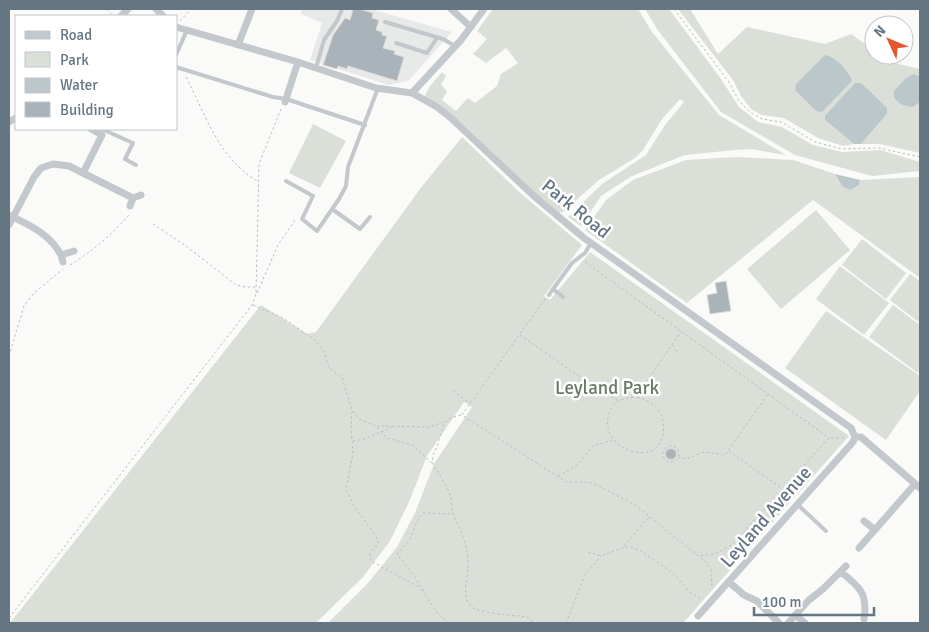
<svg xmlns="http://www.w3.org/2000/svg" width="929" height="632" viewBox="0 0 929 632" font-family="Signika,sans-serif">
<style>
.built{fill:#e8e9e9}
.green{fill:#dadfd7}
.water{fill:#bbc7cb}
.building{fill:#aab3b9;stroke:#dcdcda}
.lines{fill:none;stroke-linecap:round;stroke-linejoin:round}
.path{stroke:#bbbfc2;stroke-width:1;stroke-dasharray:2.5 2.5;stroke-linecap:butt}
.lane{stroke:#c3c8cc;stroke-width:4}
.street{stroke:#c3c8cc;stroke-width:7}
.labels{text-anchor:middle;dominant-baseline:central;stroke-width:5;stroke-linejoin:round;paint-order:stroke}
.street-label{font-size:19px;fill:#657683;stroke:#fff}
.park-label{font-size:19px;fill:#687a64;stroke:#fff}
</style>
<rect width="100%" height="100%" fill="#fafaf8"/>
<path class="built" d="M 302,9 L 371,9 L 452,32 L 408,81 L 388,85 L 310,60 L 322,23 L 301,14 Z"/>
<path class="green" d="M 493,9 L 638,9 L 652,32 L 719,115 L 786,155 L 751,149 L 735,150 L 685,155 L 632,176 L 601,196 L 581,226 L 568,217 L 602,184 L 646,155 L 665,125 L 684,102 L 680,99 L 662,119 L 643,150 L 635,158 L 599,180 L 563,212 L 558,213 C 535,194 514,173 493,153 C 471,132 451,111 424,97 L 430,86 L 442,72 L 446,76 L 441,84 L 447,92 L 442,100 L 456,111 L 468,98 L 475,103 L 497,86 L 501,74 L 518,63 L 506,48 L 486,63 L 473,54 L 487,39 L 477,31 Z
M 645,9 L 669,9 L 721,79 L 739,107 L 758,122 L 782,127 L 813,145 L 842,152 L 880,150 L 920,162 L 920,171 L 872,176 L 795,155 L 721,112 L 657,29 Z
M 678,9 L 690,9 L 718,54 L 747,27 L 825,44 L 851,34 L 874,50 L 874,55 L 882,55 L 894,63 L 920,69 L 920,153 L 880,144 L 861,144 L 887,114 L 825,120 L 854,144 L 843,146 L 818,138 L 784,118 L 762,115 L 751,109 L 741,96 L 733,80 Z
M 313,124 L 346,141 L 320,188 L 289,173 Z
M 462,137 L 518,191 L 582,245 L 544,296 L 550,300 L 590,252 L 849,436 L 683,623 L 328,623 L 368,583 L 397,547 L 415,513 L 434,464 L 472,407 L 464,402 L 427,456 L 409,502 L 390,541 L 363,577 L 316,623 L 10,623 L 261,305 L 307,334 L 316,332 L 420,189 Z
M 736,157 L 793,160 L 835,174 L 842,186 L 859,185 L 860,180 L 920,177 L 920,278 L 813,200 L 687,303 L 585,230 L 606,200 L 633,180 L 686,160 Z
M 816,210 L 850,250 L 781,309 L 747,269 Z
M 862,239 L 906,273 L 886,299 L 842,265 Z
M 840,266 L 889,303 L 864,335 L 816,299 Z
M 910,274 L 920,281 L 920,323 L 890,300 Z
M 893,305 L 920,325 L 920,370 L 918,373 L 869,337 Z
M 826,311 L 920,376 L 920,391 L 886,440 L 785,368 Z"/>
<path class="water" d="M 825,55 C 836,57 849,71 852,81 L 822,112 L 816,111 L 795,90 L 796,84 Z
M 914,74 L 920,77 L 920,102 L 912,107 L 902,105 L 894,98 L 894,91 L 906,78 Z
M 855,83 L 861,83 L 887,108 L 887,114 L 861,144 L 854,144 L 825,120 L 825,116 Z
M 835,174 L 860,180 L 859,185 L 850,190 L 842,186 Z"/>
<path class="building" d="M 353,9 L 359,9 L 373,13 L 372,18 L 379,20 L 376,30 L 382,32 L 382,35 L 387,36 L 383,48 L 395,51 L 394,54 L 404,57 L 397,81 L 348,66 L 347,69 L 338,66 L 337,69 L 323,65 L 333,35 L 345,18 L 350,20 Z
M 726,281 L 731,311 L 710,314 L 707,295 L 717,293 L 715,283 Z
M665.5 454a5.5 5.5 0 1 1 11 0a5.5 5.5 0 1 1-11 0Z"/>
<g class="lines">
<path class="path" d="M 106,9 L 114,16
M 674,9 L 729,82 L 739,101 L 750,112 L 762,119 L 781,122 L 815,142 L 842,149 L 879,148 L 920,157
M 180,21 L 191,9
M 186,77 C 207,117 217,156 257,181
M 153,224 L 186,246 L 236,285 L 245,287 L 256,287
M 585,262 L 829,438
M 70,265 C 93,251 112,234 130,214
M 257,293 L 278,245 L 295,220
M 545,299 L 462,415 L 566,482 L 587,482 L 595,484 L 635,505 L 706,562 L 711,570 L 712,589
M 253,305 L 283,318 L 315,340 L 324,351 L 329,368 L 342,378 L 352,410 L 359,419 L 376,426 L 387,438 L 412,445 L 432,463
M 520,335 L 603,393 L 618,400
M 673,345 L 678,354
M 9,356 L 24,306 L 34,293 L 63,269
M 453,391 L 470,403
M 633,397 L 641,389 L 681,332
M 637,397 C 650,401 661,407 663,422 C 671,479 580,447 616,402 L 626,398 Z
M 352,411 L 351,426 L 353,453 L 346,490 L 353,504 L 377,538 L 378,544 L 370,553 L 371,561 L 417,586 L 425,594
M 461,415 C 441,419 444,425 439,441 C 437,451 431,452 433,464 C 438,473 444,481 448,490 C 452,498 451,505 453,513 C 459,529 467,542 468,560 C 470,575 459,596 472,607 C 477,612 512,616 520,616 L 527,617 L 535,623
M 377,426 L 429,427 L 444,422
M 353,441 L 365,439 L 392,427
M663 454a8 8 0 1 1 16 0a8 8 0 1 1-16 0Z
M 729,451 L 781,488
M 678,457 L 686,459 L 704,452 L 725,455 L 768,394
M 558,476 L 575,467 L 593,446 L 612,440
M 624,546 L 649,517
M 588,552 L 602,556 L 624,547 L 631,547 L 641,551 L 666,568 L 678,578 L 689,592 L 702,599
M 701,556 L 717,553 L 732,545 L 829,438 L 846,438
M 424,591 L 412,573 L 397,554 L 410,539 L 419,517 L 423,513 L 453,514
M 425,595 L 438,614 L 448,623
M 9,618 L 252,305 L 256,294 L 259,164 L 281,109
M 566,623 L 585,575 L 601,556"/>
<path class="lane" d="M 385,22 L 443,39 L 455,46
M 396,43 L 427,53 L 437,38
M 176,55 L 187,30
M 176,67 L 273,97 L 286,99 L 365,125
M 316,68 L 324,40 L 337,21 L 342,9
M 104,130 L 133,143 L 125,159 L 136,165
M 286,181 L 313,196 L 302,219 L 317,231 L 339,199 L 346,186 L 348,167 L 378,88
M 332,209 L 360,229 L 370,217
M 553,289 L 572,263 L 585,253 L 591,243
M 549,295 L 553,289 L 563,297
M 798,505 L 826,531"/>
<path class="street" d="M 156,9 L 163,16
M 451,9 L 471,27
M 121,16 L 128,9
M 176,27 L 298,62 L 376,88 L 412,93 L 437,107 L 451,118 L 535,197 L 584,238 L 851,428 L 855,437 L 861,437 L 920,488
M 238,45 L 252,9
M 412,93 L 461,40 L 484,9
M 285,102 L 298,62
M 9,122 L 16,118
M 83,173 L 102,135 L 91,129
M 130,206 L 133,198 L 141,195
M 9,215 C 29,225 50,234 61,255
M 9,225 L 34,177 L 41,168 L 53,164 L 69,166 L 133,198
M 63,262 L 61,255 L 74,251
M 864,521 L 875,530
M 859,548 L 915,484
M 841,572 C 860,587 868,594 864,619
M 729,582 L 744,595 L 757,601 L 779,623
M 795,615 L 805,623
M 698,616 L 853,442 L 855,437
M 788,623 L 809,600 L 823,589 L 846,566"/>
</g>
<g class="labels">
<g class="street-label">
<text transform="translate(576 209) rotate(39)">Park Road</text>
<text transform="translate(766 517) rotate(-49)">Leyland Avenue</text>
</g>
<g class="park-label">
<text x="607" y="388">Leyland Park</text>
</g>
</g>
<rect width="929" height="632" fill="none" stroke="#657683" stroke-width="20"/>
<rect x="15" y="15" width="162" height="115" fill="#ffffff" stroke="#c1c8cd"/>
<rect x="25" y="31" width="25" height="8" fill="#c3c8cc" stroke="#c1c8cd"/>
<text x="60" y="40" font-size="15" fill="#657683">Road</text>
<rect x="25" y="52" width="25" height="15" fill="#dadfd7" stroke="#c1c8cd"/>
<text x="60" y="65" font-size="15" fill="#657683">Park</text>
<rect x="25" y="78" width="25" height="15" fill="#bbc7cb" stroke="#c1c8cd"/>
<text x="60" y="90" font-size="15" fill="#657683">Water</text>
<rect x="25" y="102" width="25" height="15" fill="#aab3b9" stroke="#c1c8cd"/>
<text x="60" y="115" font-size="15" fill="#657683">Building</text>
<g transform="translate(889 40) rotate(314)"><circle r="24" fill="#ffffff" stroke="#c1c8cd"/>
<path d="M0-4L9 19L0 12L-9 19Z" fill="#e4572e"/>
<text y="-8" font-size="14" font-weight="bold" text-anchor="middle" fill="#657683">N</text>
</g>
<path d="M754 607v8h120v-8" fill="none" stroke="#657683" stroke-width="2.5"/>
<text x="762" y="607" font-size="15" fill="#657683" stroke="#ffffff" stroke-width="4" paint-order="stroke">100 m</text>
</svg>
